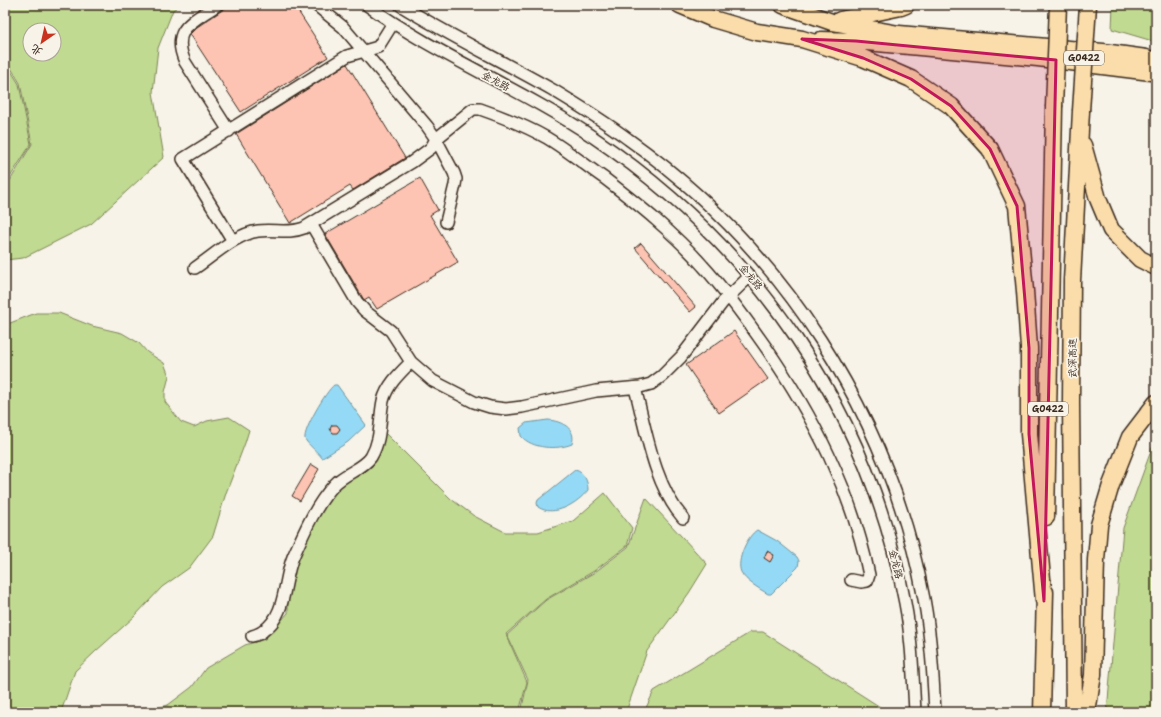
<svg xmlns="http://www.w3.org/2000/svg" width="1161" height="717" viewBox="0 0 1161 717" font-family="'Shantell Sans','LXGW WenKai TC',sans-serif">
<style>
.green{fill:#c0da91;stroke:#7e8258;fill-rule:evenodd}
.water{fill:#94daf6;stroke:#7094a0}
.building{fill:#fdc4b3;stroke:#3b2a1e}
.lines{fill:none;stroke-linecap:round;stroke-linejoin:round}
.minor-casing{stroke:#3b2a1e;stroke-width:14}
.highway-casing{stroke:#3b2a1e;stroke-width:19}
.minor{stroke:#f7f3e8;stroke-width:11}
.highway{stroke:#faddab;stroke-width:16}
.highway-bridge-casing{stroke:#3b2a1e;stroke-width:19;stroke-linecap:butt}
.highway-bridge{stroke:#faddab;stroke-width:16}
.marked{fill:#c2185b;fill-opacity:0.2;stroke:#c2185b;stroke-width:3;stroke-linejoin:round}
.labels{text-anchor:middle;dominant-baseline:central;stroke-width:3.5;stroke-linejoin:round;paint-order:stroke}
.shield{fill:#f7f3e8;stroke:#73665b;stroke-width:1}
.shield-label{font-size:9px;font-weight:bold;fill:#3b2a1e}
.street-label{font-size:10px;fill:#3b2a1e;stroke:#f7f3e8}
</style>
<rect width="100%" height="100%" fill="#f7f3e8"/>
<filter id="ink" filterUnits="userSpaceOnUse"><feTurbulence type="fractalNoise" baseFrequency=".025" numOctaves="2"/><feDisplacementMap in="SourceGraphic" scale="8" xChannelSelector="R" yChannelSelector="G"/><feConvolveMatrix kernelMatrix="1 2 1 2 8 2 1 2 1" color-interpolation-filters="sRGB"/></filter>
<g filter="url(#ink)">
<path class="green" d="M 5,5 L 180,5 L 173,10 L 158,48 L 153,92 L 164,157 L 91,224 L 23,258 L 5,260 L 5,189 L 32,144 L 20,83 L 5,58 ZM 30,30 L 54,30 L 54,54 L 30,54 Z
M 1113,5 L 1156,5 L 1156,42 L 1112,29 Z
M 5,61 L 19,84 L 31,144 L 5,185 Z
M 36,313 L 59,313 L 92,326 L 122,333 L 139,343 L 147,352 L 164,363 L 169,376 L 165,392 L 165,402 L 181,422 L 194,427 L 207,421 L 229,417 L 249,430 L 245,443 L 226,493 L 213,536 L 189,568 L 162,587 L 134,617 L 96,651 L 75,671 L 61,712 L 5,712 L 5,325 Z
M 384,432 L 451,499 L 474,516 L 505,532 L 538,532 L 573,521 L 605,493 L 632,528 L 627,546 L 594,571 L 546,599 L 506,634 L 527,682 L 519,712 L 144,712 L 168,705 L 192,687 L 206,668 L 245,645 L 265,639 L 288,613 L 288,594 L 293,572 L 322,505 L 339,484 L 371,463 Z
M 1156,443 L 1156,712 L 1107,712 L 1123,528 L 1152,448 Z
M 646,498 L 707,564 L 689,593 L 647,651 L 626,712 L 521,712 L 528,680 L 507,635 L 546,600 L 595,572 L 628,547 Z
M 751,632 L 763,632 L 888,712 L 644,712 L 654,691 Z"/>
<path class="water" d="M 334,385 L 337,385 L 366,425 L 348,442 L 324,457 L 322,458 C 318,452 307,444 305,439 C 303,430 326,391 334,385 Z
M 548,420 C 561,421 577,428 572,444 C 557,450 532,449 521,436 L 520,428 L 526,423 Z
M 575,470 C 584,472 588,481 588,490 C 578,503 554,518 538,507 L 537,503 L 538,500 Z
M 757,530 L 777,541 L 797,557 L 799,561 L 798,567 L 771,594 L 768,594 C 760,589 745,581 741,572 C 736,561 747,536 757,530 Z"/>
<path class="building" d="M 230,5 L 294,5 L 328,57 L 241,112 L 190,34 L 197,27 Z
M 347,64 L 405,158 L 353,190 L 350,186 L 290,223 L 236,134 Z
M 420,178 L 438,210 L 430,215 L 458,262 L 377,309 L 369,297 L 364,300 L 325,234 Z
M 641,243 L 696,307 L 690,312 L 635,248 Z
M 734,331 L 768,379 L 719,413 L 686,365 Z
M 332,425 L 337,425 L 340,429 L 337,433 L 333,433 L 330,429 Z
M 311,464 L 319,469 L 300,501 L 292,496 Z
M 767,551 L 774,555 L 770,562 L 764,558 Z"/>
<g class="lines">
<defs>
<path id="minor" d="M 217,5 C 193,22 170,28 185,62 L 229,131
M 316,5 L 343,27 L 427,126 L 436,139 L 454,173 L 456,179 L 455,185 L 446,222
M 367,5 C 438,56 520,88 593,137 C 757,248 868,408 905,603 C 912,639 913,676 915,712
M 400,5 C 450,36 502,61 553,90 C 578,105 604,121 628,139 C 782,248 889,413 924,599 C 931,637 933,674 935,712
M 311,224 L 357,302 L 365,311 L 391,331 L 411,362 L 433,381 L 474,402 L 490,407 L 506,409 L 522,407 L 596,391 L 640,387 L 651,384 L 662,376 L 681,357 L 723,302 L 750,276
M 233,241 L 183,159 L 347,56 L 378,47 L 393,23
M 195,268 C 213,256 236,234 258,231 C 274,229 289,234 304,228 L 412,162 L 431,148 L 436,139 L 473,109 L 480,109 C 503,117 526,126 547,138 C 567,150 585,165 604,178 C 639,205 674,233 703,266 C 726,291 746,319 765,346 C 814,417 852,491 869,575 L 867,581 L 861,582 L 851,580
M 635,388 C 646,430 654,485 683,518
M 252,636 C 256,635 260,634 263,631 C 287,615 283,581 293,557 C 304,532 316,504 335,484 C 345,473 363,469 371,457 C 382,438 379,420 383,401 C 387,385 400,373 411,362"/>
<path id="highway" d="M 680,5 L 713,19 L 757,32 L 802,39 L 863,58 L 911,79 L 951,106 L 990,149 L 1017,206 L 1025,291 L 1029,348 L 1029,434 L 1044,601
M 783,5 L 832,22 L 899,34 L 1103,52 L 1146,58 L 1156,61
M 840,20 L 901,7 L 906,5
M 821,40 L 856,41 L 1038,58 L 1151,72 L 1156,73
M 1083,145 L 1098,199 L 1111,230 L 1140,259 L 1156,267
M 1046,517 L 1054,107
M 1042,712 L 1045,592
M 1074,712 L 1071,402 L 1072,281 L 1081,111
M 1087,712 L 1093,675 L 1096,560 L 1099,525 L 1111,485 L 1130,437 L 1156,403"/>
</defs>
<use href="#minor" class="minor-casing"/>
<use href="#highway" class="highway-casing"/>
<use href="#minor" class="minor"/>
<use href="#highway" class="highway"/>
<defs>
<path id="highway-bridge" d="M 1054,107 L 1058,5
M 1081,111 L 1088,5"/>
</defs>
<use href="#highway-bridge" class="highway-bridge-casing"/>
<use href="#highway-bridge" class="highway-bridge"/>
</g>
</g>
<path class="marked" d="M 802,39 L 856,41 L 1056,60 L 1044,601 L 1029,434 L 1029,348 L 1017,206 L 990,149 L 951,106 L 911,79 L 863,58 Z"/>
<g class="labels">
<g class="shield">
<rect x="1064" y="51" width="40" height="14" rx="3"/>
<rect x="1028" y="402" width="40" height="14" rx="3"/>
</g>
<g class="shield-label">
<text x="1084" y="58">G0422</text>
<text x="1048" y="409">G0422</text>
</g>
<g class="street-label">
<text transform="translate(496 81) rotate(28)">金龙路</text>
<text transform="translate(751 277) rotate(50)">金龙路</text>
<text transform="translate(1072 358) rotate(-90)">武深高速</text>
<text transform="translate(896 564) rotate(76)">金龙路</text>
</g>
</g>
<rect width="1161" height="717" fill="none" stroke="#f7f3e8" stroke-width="20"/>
<rect x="10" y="10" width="1141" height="697" fill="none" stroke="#3b2a1e" stroke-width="1.5" filter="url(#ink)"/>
<g transform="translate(42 42) rotate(214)"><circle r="19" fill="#f7f3e8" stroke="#aca397"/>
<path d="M0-3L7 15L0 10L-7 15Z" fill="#c8321e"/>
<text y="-6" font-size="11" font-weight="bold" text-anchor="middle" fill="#3b2a1e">北</text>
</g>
</svg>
